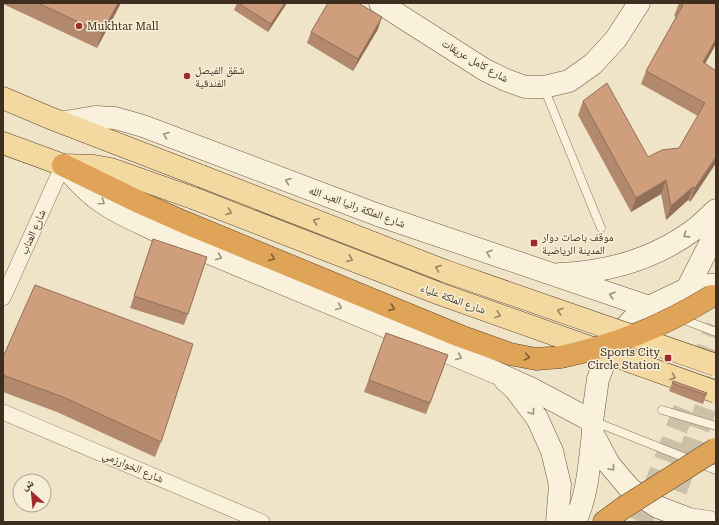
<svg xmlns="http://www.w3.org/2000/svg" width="719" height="525" viewBox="0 0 719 525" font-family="'Roboto Serif','Noto Naskh Arabic',serif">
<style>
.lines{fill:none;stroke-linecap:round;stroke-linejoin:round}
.highway-tunnel{stroke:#ccc0a6;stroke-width:22;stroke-dasharray:22 11;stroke-linecap:butt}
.lane-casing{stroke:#8d765c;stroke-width:9}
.street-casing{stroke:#8d765c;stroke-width:16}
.secondary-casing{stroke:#6f573f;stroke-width:23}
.primary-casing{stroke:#5b4430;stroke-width:23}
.highway-casing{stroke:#5b4430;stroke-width:23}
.lane{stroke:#faf1dc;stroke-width:8}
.street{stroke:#faf1dc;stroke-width:15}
.secondary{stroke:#faf1dc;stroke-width:22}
.primary{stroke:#f3d9a0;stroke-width:22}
.highway{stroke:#e0a458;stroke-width:22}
.primary-bridge-casing{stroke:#5b4430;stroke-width:23;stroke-linecap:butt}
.highway-bridge-casing{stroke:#5b4430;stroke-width:23;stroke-linecap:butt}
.primary-bridge{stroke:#f3d9a0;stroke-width:22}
.highway-bridge{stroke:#e0a458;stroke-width:22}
.wall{fill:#b2896c}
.shaded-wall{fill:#916f58}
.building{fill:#cf9f7d;stroke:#916f58}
.oneway{stroke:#9c907e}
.oneway2{stroke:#988460}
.oneway3{stroke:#7e5d36}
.poi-dot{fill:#9e2a2b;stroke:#f7eed8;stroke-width:1.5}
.labels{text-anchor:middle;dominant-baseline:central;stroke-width:3;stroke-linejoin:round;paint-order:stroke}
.poi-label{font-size:11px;fill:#3d2e20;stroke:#f7eed8;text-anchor:start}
.street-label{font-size:11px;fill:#3d2e20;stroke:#f7eed8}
</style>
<rect width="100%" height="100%" fill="#f0e4c8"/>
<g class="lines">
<path class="highway-tunnel" d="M 641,522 L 716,326
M 665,522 L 716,379"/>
<defs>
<path id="lane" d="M 544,88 L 601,228
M 679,318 L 716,332
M 662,410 L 716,426
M 593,421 L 716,470"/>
<path id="street" d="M 3,298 L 63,165
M 3,412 L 262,522"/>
<path id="secondary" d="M 380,3 L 485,70 L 506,80 L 525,87 L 544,87 L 569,81 L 593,64 L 616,39 L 639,3
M 65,122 L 95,117 L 115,118 L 143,126 L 378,215 L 649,307
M 64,166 C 74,177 83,188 95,197 C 114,212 137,221 159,232 L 497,373 L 532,389 L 592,421
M 560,274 C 609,272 656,258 695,229 C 703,223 709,216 716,210
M 687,289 L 716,232
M 505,380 L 515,389 L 537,418 L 552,451 L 560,485 L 557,522
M 575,522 C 588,494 589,464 593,434
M 709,522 L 689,519 L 658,507 L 630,489 L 609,464 L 593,434 L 592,421 L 598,379 L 613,340 L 636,316 L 649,307 L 687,289 L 707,285 L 716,285"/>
<path id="primary" d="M 3,98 L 50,118 L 201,176
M 3,143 L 63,165 L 94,166 L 111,169 L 193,198"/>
<path id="highway" d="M 63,165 L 141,203 L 184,222 L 460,336 L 510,354 L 536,359 L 561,357
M 604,522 L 623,508"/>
</defs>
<use href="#lane" class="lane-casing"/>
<use href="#street" class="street-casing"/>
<use href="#secondary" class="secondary-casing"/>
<use href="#primary" class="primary-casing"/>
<use href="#highway" class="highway-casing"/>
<use href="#lane" class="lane"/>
<use href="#street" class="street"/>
<use href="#secondary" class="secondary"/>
<use href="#primary" class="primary"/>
<use href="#highway" class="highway"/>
<defs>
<path id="primary-bridge" d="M 201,176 L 445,271 L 716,365
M 193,198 L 440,294 L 716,392"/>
<path id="highway-bridge" d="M 561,357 C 617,345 663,326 712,296
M 623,508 L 716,449"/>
</defs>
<use href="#primary-bridge" class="primary-bridge-casing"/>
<use href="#highway-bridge" class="highway-bridge-casing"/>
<use href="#primary-bridge" class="primary-bridge"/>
<use href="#highway-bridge" class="highway-bridge"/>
</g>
<path class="wall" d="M 3,3 L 121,3 L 97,48 L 3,4 Z
M 237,3 L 287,3 L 268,32 L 234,10 Z
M 679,3 L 716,3 L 716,44 L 705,64 L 716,71 L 716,163 L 690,202 L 688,200 L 666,220 L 661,194 L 631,212 L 578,115 L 583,101 L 648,157 L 679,148 L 698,116 L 641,84 L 646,71 L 676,17 L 674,16 Z
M 378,29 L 353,71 L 307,43 L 311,32 Z
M 153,239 L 188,314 L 184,325 L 130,308 Z
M 386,333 L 448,355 L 426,414 L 364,392 Z
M 3,357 L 161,442 L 155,457 L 57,412 L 3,392 Z
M 673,381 L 707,393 L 703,404 L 669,391 Z"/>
<path class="shaded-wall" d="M 118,3 L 121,3 L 97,48 L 102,33 Z
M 285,3 L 287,3 L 268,32 L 271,24 Z
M 382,17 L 378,29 L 353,71 L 358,59 Z
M 716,39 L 716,44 L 698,76 L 703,62 Z
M 716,157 L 716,163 L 690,202 L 695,188 Z
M 666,180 L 661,194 L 631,212 L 636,198 Z
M 693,187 L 688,200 L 666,220 L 671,206 Z"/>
<path class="building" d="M 38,3 L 118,3 L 102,33 Z
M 238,3 L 285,3 L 271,24 Z
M 328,3 L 358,3 L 382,17 L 358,59 L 311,32 Z
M 680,3 L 716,3 L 716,39 L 703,62 L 716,71 L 716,157 L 695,188 L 693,187 L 671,206 L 666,180 L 636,198 L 583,101 L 607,83 L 648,157 L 662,150 L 679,148 L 705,103 L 646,71 L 683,5 Z
M 153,239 L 207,257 L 188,314 L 134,296 Z
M 35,285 L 193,344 L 161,442 L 63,397 L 3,375 L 3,357 Z
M 386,333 L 448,355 L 430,403 L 369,380 Z
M 673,381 L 707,393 L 706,395 L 672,383 Z"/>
<defs><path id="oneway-chevron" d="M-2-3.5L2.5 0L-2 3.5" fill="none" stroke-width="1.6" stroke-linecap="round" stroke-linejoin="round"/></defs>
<g class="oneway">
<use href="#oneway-chevron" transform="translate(166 135) rotate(-159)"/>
<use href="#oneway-chevron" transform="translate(288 181) rotate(-159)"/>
<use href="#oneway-chevron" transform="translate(102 202) rotate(35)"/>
<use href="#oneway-chevron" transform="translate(686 235) rotate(147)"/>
<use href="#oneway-chevron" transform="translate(489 253) rotate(-161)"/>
<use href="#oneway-chevron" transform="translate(219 257) rotate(23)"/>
<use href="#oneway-chevron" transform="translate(612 295) rotate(-162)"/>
<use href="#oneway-chevron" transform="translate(339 307) rotate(23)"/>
<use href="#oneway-chevron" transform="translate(459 357) rotate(23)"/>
<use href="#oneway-chevron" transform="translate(532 412) rotate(53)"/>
<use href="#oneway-chevron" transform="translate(612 468) rotate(50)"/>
</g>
<g class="oneway2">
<use href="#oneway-chevron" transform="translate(229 212) rotate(21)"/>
<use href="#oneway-chevron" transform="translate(316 221) rotate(-159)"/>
<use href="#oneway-chevron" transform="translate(350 259) rotate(21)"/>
<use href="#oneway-chevron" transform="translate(438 268) rotate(-159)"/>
<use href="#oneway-chevron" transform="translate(560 311) rotate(-161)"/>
<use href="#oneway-chevron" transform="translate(498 315) rotate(20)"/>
<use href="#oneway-chevron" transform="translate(673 377) rotate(20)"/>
</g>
<g class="oneway3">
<use href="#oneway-chevron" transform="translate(272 258) rotate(22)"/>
<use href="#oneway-chevron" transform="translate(392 308) rotate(22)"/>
<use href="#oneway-chevron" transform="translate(527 357) rotate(11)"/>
</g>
<g class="poi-dot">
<circle cx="79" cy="26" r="4"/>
<circle cx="187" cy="76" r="4"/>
<rect x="530" y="239" width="8" height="8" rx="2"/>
<rect x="664" y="354" width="8" height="8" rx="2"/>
</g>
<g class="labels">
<g class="poi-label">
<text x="87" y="26">Mukhtar Mall</text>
<text x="195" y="70">شقق الفيصل<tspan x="195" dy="13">الفندقية</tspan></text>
<text x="542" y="237">موقف باصات دوار<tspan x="542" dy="13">المدينة الرياضية</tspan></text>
<text x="660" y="352" text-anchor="end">Sports City<tspan x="660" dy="13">Circle Station</tspan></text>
</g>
<g class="street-label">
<text transform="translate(475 61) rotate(30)">شارع كامل عريقات</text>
<text transform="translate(357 207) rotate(20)">شارع الملكة رانيا العبد الله</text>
<text transform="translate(33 232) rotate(-66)">شارع العناب</text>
<text transform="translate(453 299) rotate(20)">شارع الملكة علياء</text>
<text transform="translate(133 467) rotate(23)">شارع الخوارزمي</text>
</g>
</g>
<rect width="719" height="525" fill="none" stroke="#3d2e20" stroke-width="8"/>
<g transform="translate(32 493) rotate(333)"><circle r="19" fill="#f7eed8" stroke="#ada18e"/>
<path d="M0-3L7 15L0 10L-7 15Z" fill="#9e2a2b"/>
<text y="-6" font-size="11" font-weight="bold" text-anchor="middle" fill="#3d2e20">ش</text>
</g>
</svg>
